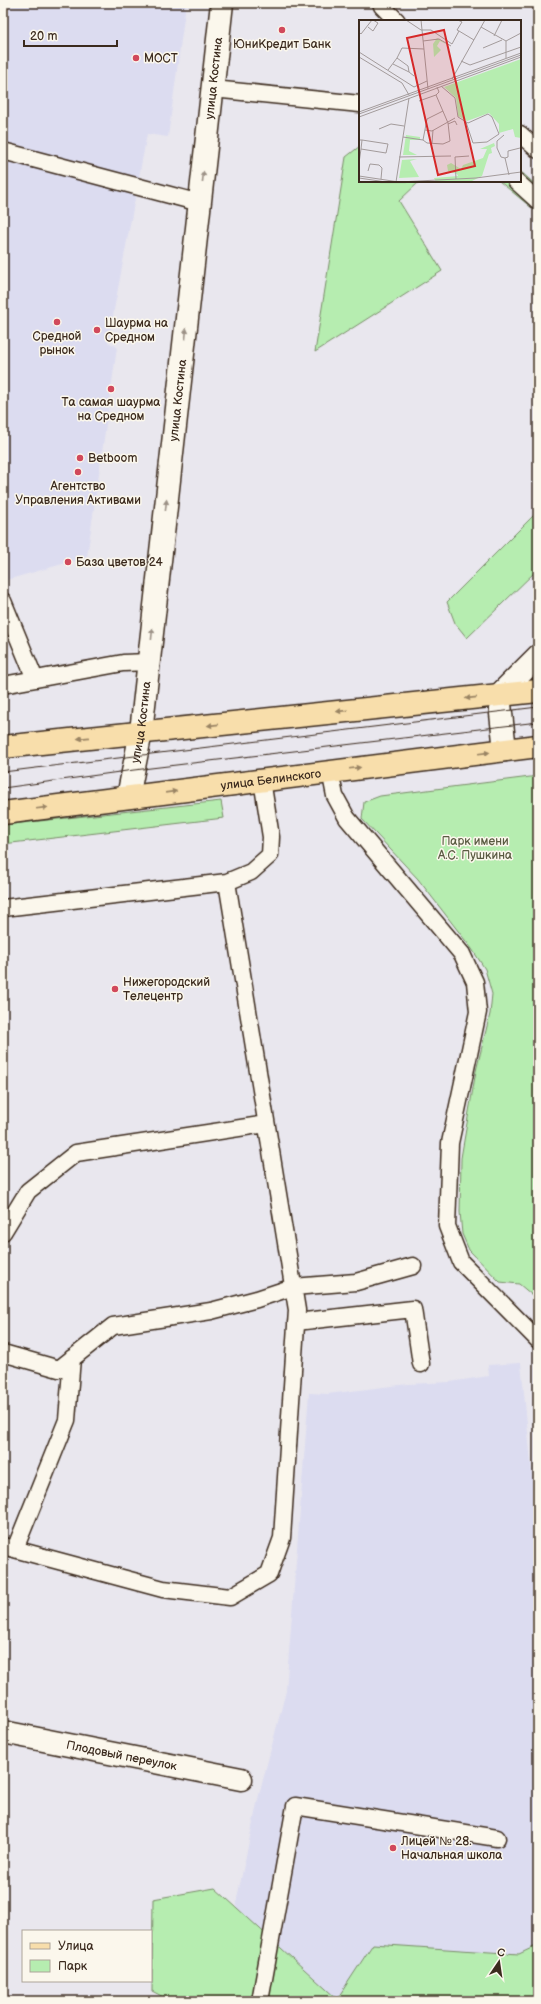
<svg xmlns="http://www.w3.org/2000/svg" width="541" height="2004" viewBox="0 0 541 2004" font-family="'Balsamiq Sans',sans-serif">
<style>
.built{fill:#dcdcf0}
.green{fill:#b6edb0;stroke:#788c67}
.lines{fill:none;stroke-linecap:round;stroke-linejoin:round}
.lane-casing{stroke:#3b2a1e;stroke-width:19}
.street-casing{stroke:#3b2a1e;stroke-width:25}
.primary-casing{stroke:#3b2a1e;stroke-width:25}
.lane{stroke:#fbf7ec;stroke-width:16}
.street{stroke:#fbf7ec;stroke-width:22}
.primary{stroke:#f8deab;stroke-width:22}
.tram{stroke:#3b2a1e;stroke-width:1}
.oneway{fill:#9b9085}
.oneway2{fill:#9a8464}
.poi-dot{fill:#d1495b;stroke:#fbf7ec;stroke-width:1.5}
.labels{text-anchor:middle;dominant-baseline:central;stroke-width:3;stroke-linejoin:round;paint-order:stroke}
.poi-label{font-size:12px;fill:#3b2a1e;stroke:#fbf7ec;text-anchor:start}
.street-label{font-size:12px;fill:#3b2a1e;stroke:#fbf7ec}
.park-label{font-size:12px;fill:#5a5b42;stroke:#fbf7ec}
.inset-road{fill:none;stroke:#a39b9b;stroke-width:1}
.view{fill:#d62828;fill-opacity:0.15;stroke:#d62828;stroke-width:2}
.inset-edge{fill:none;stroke:#3b2a1e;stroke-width:2}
</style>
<rect width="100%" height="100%" fill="#e9e7ee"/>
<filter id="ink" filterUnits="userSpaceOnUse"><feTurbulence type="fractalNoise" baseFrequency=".025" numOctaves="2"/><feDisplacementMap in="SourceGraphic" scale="8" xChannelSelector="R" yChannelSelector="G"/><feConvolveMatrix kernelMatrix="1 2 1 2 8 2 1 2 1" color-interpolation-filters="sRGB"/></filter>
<g filter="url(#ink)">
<path class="built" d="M 3,3 L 186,3 L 168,137 L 147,134 L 108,342 L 117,347 L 87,557 L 3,581 Z
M 521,1363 L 538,1533 L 538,2001 L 234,2001 L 237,1898 L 258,1799 L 286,1691 L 309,1393 L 327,1394 L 408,1384 L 450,1382 L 489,1376 L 488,1365 Z"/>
<path class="green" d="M 360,146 L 360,181 L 420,181 L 399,201 L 442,271 L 315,352 L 346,157 Z
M 520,171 L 538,187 L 538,213 L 499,181 L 520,181 Z
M 538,511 L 538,569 L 467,638 L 455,623 L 447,602 Z
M 538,776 L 538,1300 L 519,1284 L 500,1282 L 469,1250 L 462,1234 L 460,1212 L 461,1158 L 476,1071 L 490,1014 L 492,994 L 485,969 L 472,949 L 418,879 L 362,819 L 364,802 L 380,796 Z
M 221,801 L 224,818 L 3,844 L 3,825 Z
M 215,1888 L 337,1999 L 373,1944 L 519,1954 L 538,1945 L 538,2001 L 171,2001 L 152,1991 L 153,1899 Z"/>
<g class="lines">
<defs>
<path id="lane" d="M 381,3 L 382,6 L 397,21
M 213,89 L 360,104
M 520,134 L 538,150
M 3,151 L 200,203
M 516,181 L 538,201
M 3,601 L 35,679
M 3,685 L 123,663 L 149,662
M 330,771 L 335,796 L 347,818 L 462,954 L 475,982 L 478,1012 L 450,1143 L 447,1226 L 461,1262 L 538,1340
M 3,908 L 227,882
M 3,1232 L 28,1191 L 76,1153 L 266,1124
M 296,1322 L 413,1309 L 421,1364
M 3,1353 L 59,1369 L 113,1326 L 211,1311 L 257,1299 L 293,1287 L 356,1282 L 413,1266
M 3,1546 L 163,1589 L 230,1597 L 269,1574 L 282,1538 L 297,1310 L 227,882 L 251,872 L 270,855 L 271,837 L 262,780
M 15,1549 L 67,1420 L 72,1358
M 260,2001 L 295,1806 L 497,1838"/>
<g id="street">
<path d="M 505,750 L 499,695 L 538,656"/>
<path id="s1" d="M 128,797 L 141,732 L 222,3"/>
<path id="s2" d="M 3,1732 L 241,1779"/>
</g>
<g id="primary">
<path d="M 3,747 L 538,691"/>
<path id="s3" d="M 3,813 L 538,746"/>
</g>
</defs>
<use href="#lane" class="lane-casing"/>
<use href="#street" class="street-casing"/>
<use href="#primary" class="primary-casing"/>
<use href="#lane" class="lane"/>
<use href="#street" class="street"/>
<use href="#primary" class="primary"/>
<path class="tram" d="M 3,772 L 538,707
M 3,788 L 134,770 L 538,722"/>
</g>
<defs><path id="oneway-solid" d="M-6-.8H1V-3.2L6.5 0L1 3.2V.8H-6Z"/></defs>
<g class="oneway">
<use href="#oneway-solid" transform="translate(203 177) rotate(-84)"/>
<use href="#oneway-solid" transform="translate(186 334) rotate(-84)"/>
<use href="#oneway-solid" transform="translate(166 505) rotate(-84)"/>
<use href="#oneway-solid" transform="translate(152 634) rotate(-84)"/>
</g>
<g class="oneway2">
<use href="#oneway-solid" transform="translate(471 698) rotate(174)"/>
<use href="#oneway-solid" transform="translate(342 711) rotate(174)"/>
<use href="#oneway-solid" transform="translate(213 725) rotate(174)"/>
<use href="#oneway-solid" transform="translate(83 738) rotate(174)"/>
<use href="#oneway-solid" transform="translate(484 753) rotate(-7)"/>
<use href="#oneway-solid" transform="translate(355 768) rotate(-7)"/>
<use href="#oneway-solid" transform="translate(171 792) rotate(-8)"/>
<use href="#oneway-solid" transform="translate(42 808) rotate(-7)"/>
</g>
</g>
<g class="poi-dot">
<circle cx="282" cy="30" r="4"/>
<circle cx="136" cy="58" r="4"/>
<circle cx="57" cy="322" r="4"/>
<circle cx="97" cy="330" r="4"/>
<circle cx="111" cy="389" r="4"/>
<circle cx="80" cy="458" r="4"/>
<circle cx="78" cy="472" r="4"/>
<circle cx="68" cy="562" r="4"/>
<circle cx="115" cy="989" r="4"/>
<circle cx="393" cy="1848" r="4"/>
</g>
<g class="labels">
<g class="poi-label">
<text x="282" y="44" text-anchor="middle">ЮниКредит Банк</text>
<text x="144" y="58">МОСТ</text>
<text x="105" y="323">Шаурма на<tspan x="105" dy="14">Средном</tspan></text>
<text x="57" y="336" text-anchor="middle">Средной<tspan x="57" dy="14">рынок</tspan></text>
<text x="111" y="402" text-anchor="middle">Та самая шаурма<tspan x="111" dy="14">на Средном</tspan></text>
<text x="88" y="458">Betboom</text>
<text x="78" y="486" text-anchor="middle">Агентство<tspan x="78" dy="14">Управления Активами</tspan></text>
<text x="76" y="562">База цветов 24</text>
<text x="123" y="982">Нижегородский<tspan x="123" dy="14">Телецентр</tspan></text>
<text x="401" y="1841">Лицей № 28.<tspan x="401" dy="14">Начальная школа</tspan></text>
</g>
<g class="street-label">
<text stroke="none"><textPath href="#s1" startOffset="724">улица Костина</textPath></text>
<text stroke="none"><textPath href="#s1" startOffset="400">улица Костина</textPath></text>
<text stroke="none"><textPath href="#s1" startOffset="76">улица Костина</textPath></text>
<text stroke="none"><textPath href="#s3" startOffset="270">улица Белинского</textPath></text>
<text stroke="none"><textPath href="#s2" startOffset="121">Плодовый переулок</textPath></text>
</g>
<g class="park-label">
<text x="475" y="841">Парк имени<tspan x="475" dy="14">А.С. Пушкина</tspan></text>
</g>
</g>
<g transform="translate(359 20)">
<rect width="162" height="162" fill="#e9e7ee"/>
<path d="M 78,18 L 89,25 L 81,21 L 78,26 L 82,30 L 75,37 L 74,24 ZM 162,39 L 162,118 L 156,117 L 154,109 L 140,113 L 140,104 L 130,93 L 108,101 L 99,96 L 97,78 L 85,67 ZM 47,115 L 61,117 L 61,120 L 51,120 L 50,131 L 58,135 L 44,135 ZM 135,123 L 136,126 L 132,128 L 133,133 L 130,134 L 123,156 L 111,162 L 77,162 L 75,158 L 99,156 L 98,154 L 89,151 L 88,145 L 92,143 L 102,149 L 104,145 L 124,138 L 128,129 L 121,129 ZM 58,139 L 51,141 L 60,157 L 40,158 L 43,140 Z" fill="#b6edb0"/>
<path class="inset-road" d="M 47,0 L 62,10 L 72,10 L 93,24 L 100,11 L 115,20M 62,0 L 69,69M 99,0 L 103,2 L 98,10 L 100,11M 9,7 L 14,11 L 19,3 L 14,0M 122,7 L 147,21M 0,12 L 2,14 L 13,0M 135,16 L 143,0M 64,21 L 80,19 L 92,26M 124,28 L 143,20M 0,32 L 55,67 L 68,61M 0,37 L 43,63 L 50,75M 38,38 L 43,28 L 65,29M 147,38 L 147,21 L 162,13M 102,41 L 111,45 L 162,27M 34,44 L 50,52M 29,50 L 38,38 L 49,46 L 50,52 L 55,56M 93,59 L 126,0M 82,66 L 96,78 L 99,97 L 109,103 L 129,94 L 133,97 L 140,114 L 128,122 L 114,123 L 107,102M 60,81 L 77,75M 0,92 L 162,33M 0,94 L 162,35M 0,97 L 162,37M 89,104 L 96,101 L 98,105M 20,109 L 32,104 L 45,106M 66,110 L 73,111 L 96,98M 145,115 L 138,121 L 138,128 L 142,137 L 146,138 L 150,155M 44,117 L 64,120 L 68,123 L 84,124 L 91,121 L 89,103 L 77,75 L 80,72 L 78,67M 0,120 L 3,120 L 29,124 L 27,133 L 2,129 L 3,120M 64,120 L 68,99 L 84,91M 73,123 L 74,110M 40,137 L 92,136M 146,138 L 149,137 L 149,131 L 161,128M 0,143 L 2,129M 9,151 L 11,144 L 20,145 L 23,148 L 22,159M 0,156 L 40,162 L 117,158 L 162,152M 0,158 L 27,162M 97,159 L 96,137 L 110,136M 37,162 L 50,78"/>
<path class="view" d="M 85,10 L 116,146 L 79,155 L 48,18 Z"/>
<rect width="162" height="162" class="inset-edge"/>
</g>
<rect width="541" height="2004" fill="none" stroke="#fbf7ec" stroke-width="16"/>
<rect x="8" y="8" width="525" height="1988" fill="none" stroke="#3b2a1e" stroke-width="1.5" filter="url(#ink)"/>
<rect x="22" y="1930" width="130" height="52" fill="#fbf7ec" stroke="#aea59a"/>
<rect x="30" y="1943" width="20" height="6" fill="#f8deab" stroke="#aea59a"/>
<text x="58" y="1950" font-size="12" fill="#3b2a1e">Улица</text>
<rect x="30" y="1960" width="20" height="12" fill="#b6edb0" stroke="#aea59a"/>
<text x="58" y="1970" font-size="12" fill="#3b2a1e">Парк</text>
<g transform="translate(499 1962) rotate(13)" stroke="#fbf7ec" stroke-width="3" paint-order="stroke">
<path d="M0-3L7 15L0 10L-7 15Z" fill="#3b2a1e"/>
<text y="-6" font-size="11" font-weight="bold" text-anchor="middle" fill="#3b2a1e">С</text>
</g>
<path d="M24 40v6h93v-6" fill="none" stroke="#3b2a1e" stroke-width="2"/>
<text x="30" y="40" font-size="12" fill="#3b2a1e" stroke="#fbf7ec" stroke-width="3" paint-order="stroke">20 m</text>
</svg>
